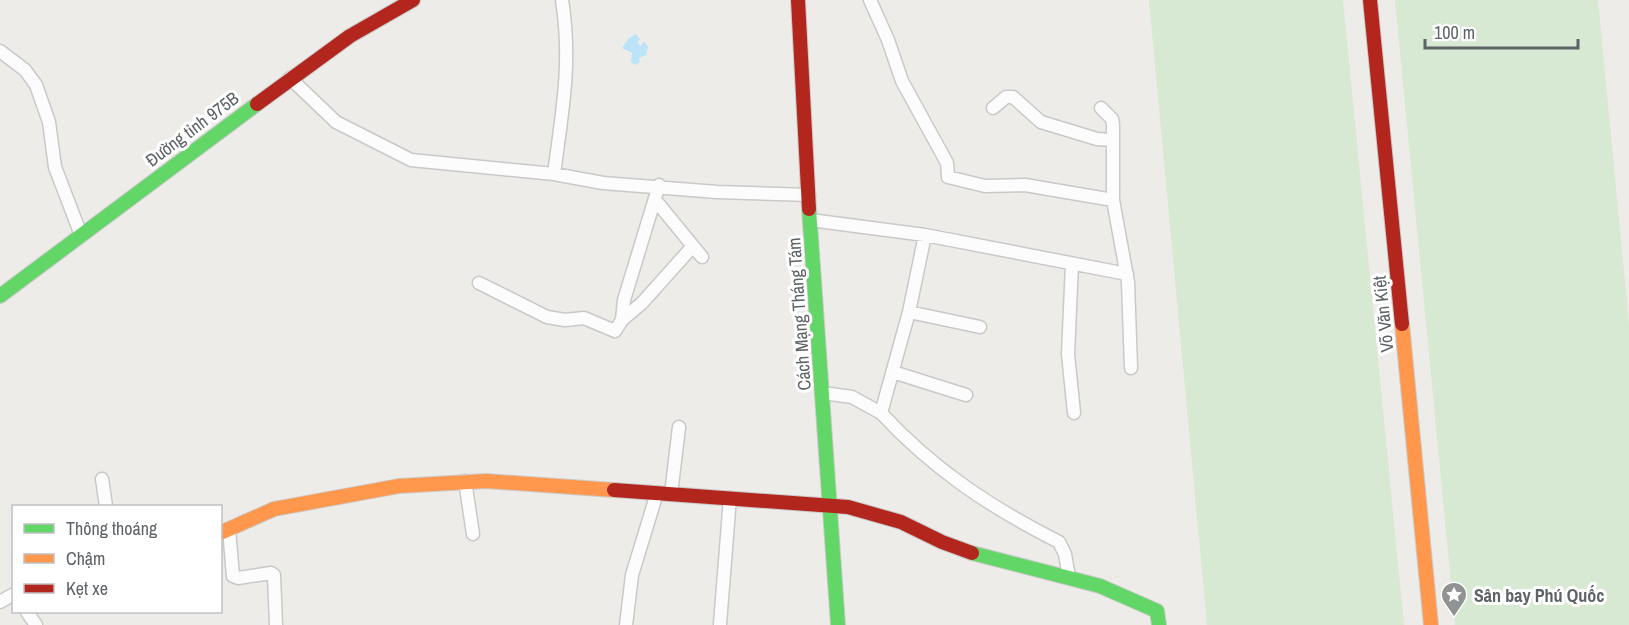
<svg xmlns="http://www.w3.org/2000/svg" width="1629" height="625" viewBox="0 0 1629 625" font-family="'Archivo Narrow',sans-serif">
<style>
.green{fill:#d7e9d3}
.water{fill:#bce4f8}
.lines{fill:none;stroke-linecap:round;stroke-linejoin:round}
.street-casing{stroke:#c9c9c9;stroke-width:15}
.fast-casing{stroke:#cacaca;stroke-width:16}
.slow-casing{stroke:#cacaca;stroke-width:16}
.jam-casing{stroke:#cacaca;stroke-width:16}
.street{stroke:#fcfcfc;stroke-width:12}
.fast{stroke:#63d668;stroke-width:14}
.slow{stroke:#ff974d;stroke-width:14}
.jam{stroke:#b3261e;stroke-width:14}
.labels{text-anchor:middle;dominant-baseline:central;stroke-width:6;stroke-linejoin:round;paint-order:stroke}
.street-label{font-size:18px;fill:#5d6266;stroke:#fff}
.poi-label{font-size:18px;font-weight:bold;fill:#5d6266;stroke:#fff;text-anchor:start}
</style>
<rect width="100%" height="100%" fill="#eeece8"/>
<path class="green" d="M 1149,0 L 1343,0 L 1404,625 L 1207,625 Z
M 1395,0 L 1598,0 L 1629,324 L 1629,625 L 1455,625 Z"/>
<path class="water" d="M 636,34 L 640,39 L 637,43 L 641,46 L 644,41 L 648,47 L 646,55 L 639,58 L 640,62 L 635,65 L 631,62 L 632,53 L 622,48 L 629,38 Z"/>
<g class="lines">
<defs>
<path id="street" d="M 870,0 L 888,40 L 902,81 L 947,163 L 948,177 L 985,186 L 1025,185 L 1113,200
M 0,51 L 25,70 L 36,85 L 49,122 L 55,167 L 81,235
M 290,78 L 336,122 L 411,160 L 554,174 L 603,183 L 717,192 L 809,195
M 993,108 L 1006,97 L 1013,97 L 1041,122 L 1097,139 L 1113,140
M 1101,108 L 1112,119 L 1113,125 L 1113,200 L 1128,282 L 1131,368
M 554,174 C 562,112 572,63 562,0
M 656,201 L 702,257
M 810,220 L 925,235 L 1127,274
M 1072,264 L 1068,354 L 1074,413
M 479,283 L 547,317 L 565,320 L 584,318 L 615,331 L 622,320 L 624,300 L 659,185
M 909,312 L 980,327
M 622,320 L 642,303 L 693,246
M 893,372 L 966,395
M 823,393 L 852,397 L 881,413 L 909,312 L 925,235
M 881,413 C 934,470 990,507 1059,542 L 1065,554 L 1069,577
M 102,479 L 106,506
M 465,481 L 473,534
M 671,494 L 679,427
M 229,529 L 233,576 L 238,578 L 271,573 L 274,575 L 276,625
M 0,602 L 14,594
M 27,612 L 36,625
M 720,624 L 730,498
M 626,625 L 632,575 L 657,493"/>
<path id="fast" d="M 809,209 L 838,625
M 0,296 L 257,104
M 972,553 L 1100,586 L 1157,611 L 1159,625"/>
<path id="slow" d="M 1402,324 L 1431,625
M 220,533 L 274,509 L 399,486 L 486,481 L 614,490"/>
<path id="jam" d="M 798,0 L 809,209
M 1370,0 L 1402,324
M 257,104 L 350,36 L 413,0
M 614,490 L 848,507 L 901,522 L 942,542 L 972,553"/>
</defs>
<use href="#street" class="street-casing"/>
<use href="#fast" class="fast-casing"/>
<use href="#slow" class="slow-casing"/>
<use href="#jam" class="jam-casing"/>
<use href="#street" class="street"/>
<use href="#fast" class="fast"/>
<use href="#slow" class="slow"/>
<use href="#jam" class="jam"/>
</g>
<defs>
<symbol id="sight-pin" viewBox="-11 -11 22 30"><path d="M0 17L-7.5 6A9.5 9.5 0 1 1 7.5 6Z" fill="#909294" stroke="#fff"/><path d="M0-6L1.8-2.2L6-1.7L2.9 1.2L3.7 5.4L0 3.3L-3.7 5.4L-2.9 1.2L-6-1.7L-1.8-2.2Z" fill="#fff"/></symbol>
</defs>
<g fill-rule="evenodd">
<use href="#sight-pin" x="1439" y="580" width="30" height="40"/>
</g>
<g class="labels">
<g class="street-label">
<text transform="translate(192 129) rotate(-37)">Đường tỉnh 975B</text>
<text transform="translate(799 314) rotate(-94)">Cách Mạng Tháng Tám</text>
<text transform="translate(1383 314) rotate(-96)">Võ Văn Kiệt</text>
</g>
<g class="poi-label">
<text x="1474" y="595">Sân bay Phú Quốc</text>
</g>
</g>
<rect x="12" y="505" width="210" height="108" fill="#ffffff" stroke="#bec0c2" stroke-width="1.5"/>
<rect x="24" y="524" width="30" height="9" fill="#63d668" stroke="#bec0c2" stroke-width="1.5"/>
<text x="66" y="535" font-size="18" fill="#5d6266">Thông thoáng</text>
<rect x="24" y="554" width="30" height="9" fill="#ff974d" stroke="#bec0c2" stroke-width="1.5"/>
<text x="66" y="565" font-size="18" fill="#5d6266">Chậm</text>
<rect x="24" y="584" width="30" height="9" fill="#b3261e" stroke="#bec0c2" stroke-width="1.5"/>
<text x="66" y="595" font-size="18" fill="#5d6266">Kẹt xe</text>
<path d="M1425 39v9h153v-9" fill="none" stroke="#5d6266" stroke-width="3"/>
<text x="1434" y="39" font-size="18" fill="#5d6266" stroke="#ffffff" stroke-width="4.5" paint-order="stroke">100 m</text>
</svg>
